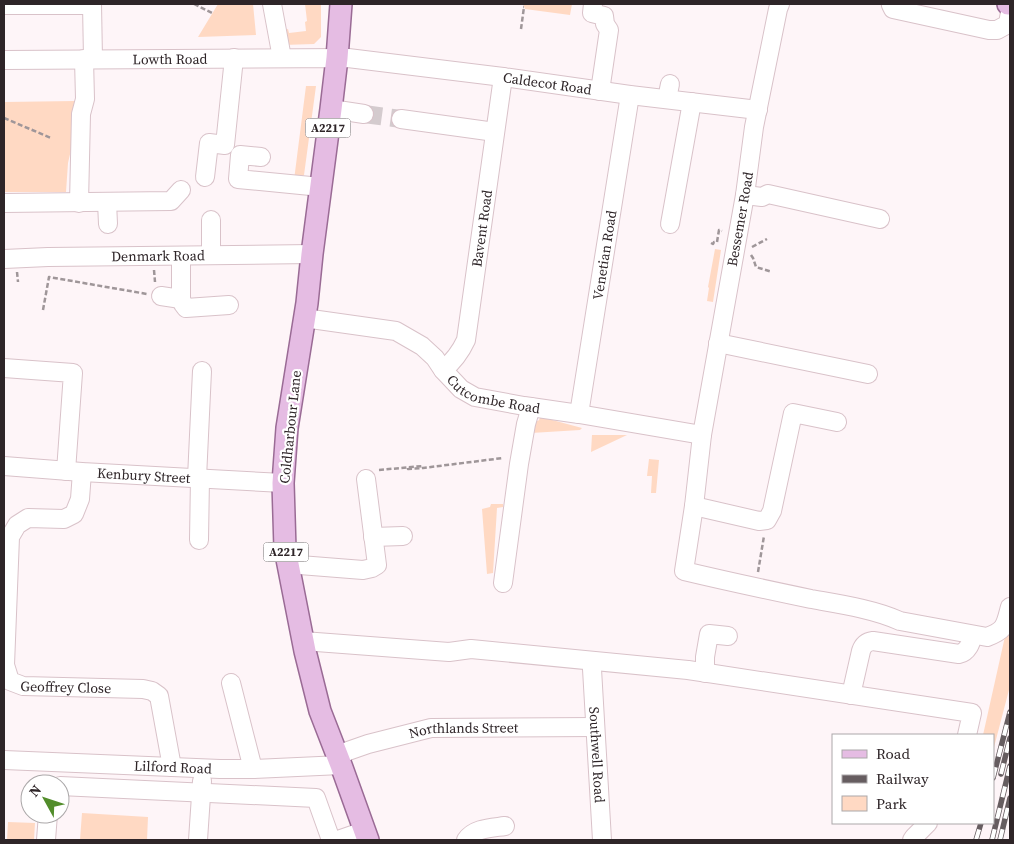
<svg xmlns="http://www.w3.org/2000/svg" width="1014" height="844" viewBox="0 0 1014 844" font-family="'Source Serif 4',serif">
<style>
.green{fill:#ffd9c3}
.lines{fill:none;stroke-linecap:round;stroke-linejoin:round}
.minor-tunnel{stroke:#d4cbce;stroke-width:18;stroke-dasharray:18 9;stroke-linecap:butt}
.minor-casing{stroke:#d9c2c9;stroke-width:20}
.major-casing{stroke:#9a6b95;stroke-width:24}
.path{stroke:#9f9699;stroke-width:2.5;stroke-dasharray:5 2.5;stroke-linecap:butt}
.minor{stroke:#fff;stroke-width:18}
.major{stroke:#e5bce3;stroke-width:21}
.rail-casing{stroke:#665d60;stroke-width:5.5}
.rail{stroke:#fff;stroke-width:4;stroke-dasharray:11;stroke-linecap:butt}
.labels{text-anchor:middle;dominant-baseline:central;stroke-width:4.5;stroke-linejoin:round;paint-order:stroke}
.shield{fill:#fff;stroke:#6d6668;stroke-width:1}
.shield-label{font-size:12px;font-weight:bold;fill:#2e2528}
.street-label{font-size:14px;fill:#2e2528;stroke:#fff}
</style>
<rect width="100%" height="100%" fill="#fef5f8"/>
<path class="green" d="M 218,4 L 253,4 L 256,35 L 198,37 Z
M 305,4 L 321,4 L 321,37 L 314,44 L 283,45 L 281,31 L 288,29 L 289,33 L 306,31 L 305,22 L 307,21 Z
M 520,4 L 572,4 L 570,15 L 525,9 L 523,4 Z
M 306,86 L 316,86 L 304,175 L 294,180 Z
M 75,101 L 73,112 L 73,141 L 68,163 L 66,192 L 4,192 L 4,102 Z
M 715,249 L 721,250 L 713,302 L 707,301 L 709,288 L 708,287 Z
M 541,417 L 582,428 L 580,430 L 531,433 L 535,420 L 538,421 Z
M 592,435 L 627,435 L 591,452 Z
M 649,459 L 659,460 L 656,493 L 651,493 L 652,476 L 647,476 Z
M 491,504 L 503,504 L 503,507 L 497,508 L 493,573 L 487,574 L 482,509 L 490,507 Z
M 1010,614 L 1010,686 L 993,751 L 993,735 L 983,735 Z
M 82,813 L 148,817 L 147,840 L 80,840 Z
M 8,822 L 35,823 L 34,840 L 7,840 Z"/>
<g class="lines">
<path class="minor-tunnel" d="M 364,114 L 401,119"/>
<defs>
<g id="minor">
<path d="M 92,4 L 93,59"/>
<path d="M 272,4 L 282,58"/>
<path d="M 593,4 L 592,13 L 604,16 L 605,24 L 609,30 L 600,91"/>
<path d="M 780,4 L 778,9 L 754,127 L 745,195 L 702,435 L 694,506 L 684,571 C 726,581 768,590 811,599 C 839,604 874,609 900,621 L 987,637 C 1006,630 1005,625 1010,607"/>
<path d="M 892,4 L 891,5 L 893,9 L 989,30 L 997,30 L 1008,24 L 1010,12"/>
<path d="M 4,5 L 92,5"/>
<path id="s1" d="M 4,60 L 348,58 L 503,77 L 630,95 L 758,110"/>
<path d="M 667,99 L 670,84"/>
<path d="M 331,109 L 364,114"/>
<path d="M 401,119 L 495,132"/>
<path d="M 261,157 L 240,155 L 238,179 L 321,187"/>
<path d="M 205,177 L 209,143 L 225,145 L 234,58"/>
<path d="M 745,195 L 762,197 L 768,194 L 880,219"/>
<path d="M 107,202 L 108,224"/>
<path d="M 4,203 L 171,201 L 181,190"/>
<path d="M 79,203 L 81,114 L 85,99 L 84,59"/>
<path d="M 211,220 L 211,255"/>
<path d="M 670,224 L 692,102"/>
<path d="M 181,256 L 181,299 L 183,304 L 186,308 L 229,305"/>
<path id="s2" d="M 4,259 L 48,257 L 312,254"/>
<path d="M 161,296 L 181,299"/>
<path id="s3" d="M 304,318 L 396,331 L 422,346 L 435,358 L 443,370 L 461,389 L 475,397 L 524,406 L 579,414 L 702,435"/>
<path d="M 718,343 L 868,374"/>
<path d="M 4,368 L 73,373 L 66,471"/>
<path id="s4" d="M 443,370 C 454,361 460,353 466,340 L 503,77"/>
<path id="s5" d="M 579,414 L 630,95"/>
<path id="s6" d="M 4,466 L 82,472 L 283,483"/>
<path id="s7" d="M 82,472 L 80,499 L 74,514 L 64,519 L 28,518 L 17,525 L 10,537 L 5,665 L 10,681 L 23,686 L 143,689 L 152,691 L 159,696 L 172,767"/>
<path d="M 197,478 L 202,371"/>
<path d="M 694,506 L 759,521 L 767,520 L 772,511 L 793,413 L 837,422"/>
<path d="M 373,537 L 403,536"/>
<path d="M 199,540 L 200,478"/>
<path d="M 287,564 L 363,570 L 372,568 L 377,565 L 366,479"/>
<path d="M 503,583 L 519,464 L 526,424 L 531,407"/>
<path d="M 303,641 L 449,652 L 471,649 L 688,670 L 972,713 L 967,735"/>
<path id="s8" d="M 592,669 L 602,840"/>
<path d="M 705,673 L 705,657 L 709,634 L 728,636"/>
<path d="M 231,683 L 253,769"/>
<path d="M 851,695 L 861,651 C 863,645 866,642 873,641 L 959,654 C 968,652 971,643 973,635"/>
<path id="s9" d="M 337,757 L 348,751 L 368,744 L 431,728 L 595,727"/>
<path id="s10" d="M 4,760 L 220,769 L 253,769 L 341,765"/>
<path d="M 60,786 L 316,798 L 331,840"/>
<path d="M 46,840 L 48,814"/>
<path d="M 198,840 L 202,781"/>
<path d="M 338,840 L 364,831"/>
<path d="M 466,840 C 474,828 491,828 505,826"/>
<path d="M 912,840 L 914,837 L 928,823"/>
</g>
<path id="major" d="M 341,4 L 337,58 L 331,109 L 312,254 L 307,303 L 287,428 L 283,483 L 285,549 L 305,651 L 320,711 L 341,765 L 368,840
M 1008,4 L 1010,4"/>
</defs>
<use href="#minor" class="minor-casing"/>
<use href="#major" class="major-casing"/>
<path class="path" d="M 194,4 L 212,13
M 521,29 L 524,7 L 523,7
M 4,118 L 51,138
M 711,243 L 713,244 L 714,242 L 717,242 L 719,230 L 722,231
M 752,247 L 767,239
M 751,255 L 753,258 L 756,267 L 772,272
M 154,270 L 155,282
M 17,272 L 18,282
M 43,310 L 49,277 L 147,294
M 408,468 L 408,469 L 423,468
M 379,470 L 423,466 L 423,468 L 503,458
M 758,572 L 764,536"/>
<use href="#minor" class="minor"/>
<use href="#major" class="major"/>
<defs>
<path id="rail" d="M 1001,774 L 1010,738
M 993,778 L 1010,712
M 976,840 L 981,823
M 992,840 L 1010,766
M 1000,840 L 1010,798"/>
</defs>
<use href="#rail" class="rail-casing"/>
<use href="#rail" class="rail"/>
</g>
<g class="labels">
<g class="shield">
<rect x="305.5" y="118.5" width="45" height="19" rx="4"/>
<rect x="263.5" y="542.5" width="45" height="19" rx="4"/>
</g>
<g class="shield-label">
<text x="328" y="128">A2217</text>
<text x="286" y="552">A2217</text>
</g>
<g class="street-label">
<text stroke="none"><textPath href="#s1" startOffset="166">Lowth Road</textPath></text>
<text stroke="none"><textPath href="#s1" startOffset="545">Caldecot Road</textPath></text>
<text transform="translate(740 219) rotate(-80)">Bessemer Road</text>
<text stroke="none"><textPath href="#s4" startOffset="151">Bavent Road</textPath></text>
<text stroke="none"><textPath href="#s5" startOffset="161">Venetian Road</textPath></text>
<text stroke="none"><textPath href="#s2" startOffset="154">Denmark Road</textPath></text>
<text stroke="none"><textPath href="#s3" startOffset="214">Cutcombe Road</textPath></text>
<text transform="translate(290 427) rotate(-84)">Coldharbour Lane</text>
<text stroke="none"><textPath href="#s6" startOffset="140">Kenbury Street</textPath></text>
<text stroke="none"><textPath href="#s7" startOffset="319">Geoffrey Close</textPath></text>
<text stroke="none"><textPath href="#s9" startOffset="131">Northlands Street</textPath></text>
<text stroke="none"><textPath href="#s8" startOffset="86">Southwell Road</textPath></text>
<text stroke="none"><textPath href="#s10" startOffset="169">Lilford Road</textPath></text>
</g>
</g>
<rect width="1014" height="844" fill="none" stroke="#2e2528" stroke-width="10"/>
<rect x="832" y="734" width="162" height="90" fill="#ffffff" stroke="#aba8a9"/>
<rect x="842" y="750" width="25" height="8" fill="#e5bce3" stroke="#aba8a9"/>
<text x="876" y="759" font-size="15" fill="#2e2528">Road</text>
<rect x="842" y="775" width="25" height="8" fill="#665d60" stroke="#aba8a9"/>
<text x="876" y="784" font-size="15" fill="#2e2528">Railway</text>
<rect x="842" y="796" width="25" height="15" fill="#ffd9c3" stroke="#aba8a9"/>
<text x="876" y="809" font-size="15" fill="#2e2528">Park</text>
<g transform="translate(45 799) rotate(310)"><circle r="24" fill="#ffffff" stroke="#aba8a9"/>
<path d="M0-4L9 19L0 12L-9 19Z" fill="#528d2b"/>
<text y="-8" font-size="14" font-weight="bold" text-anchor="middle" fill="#2e2528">N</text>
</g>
</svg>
